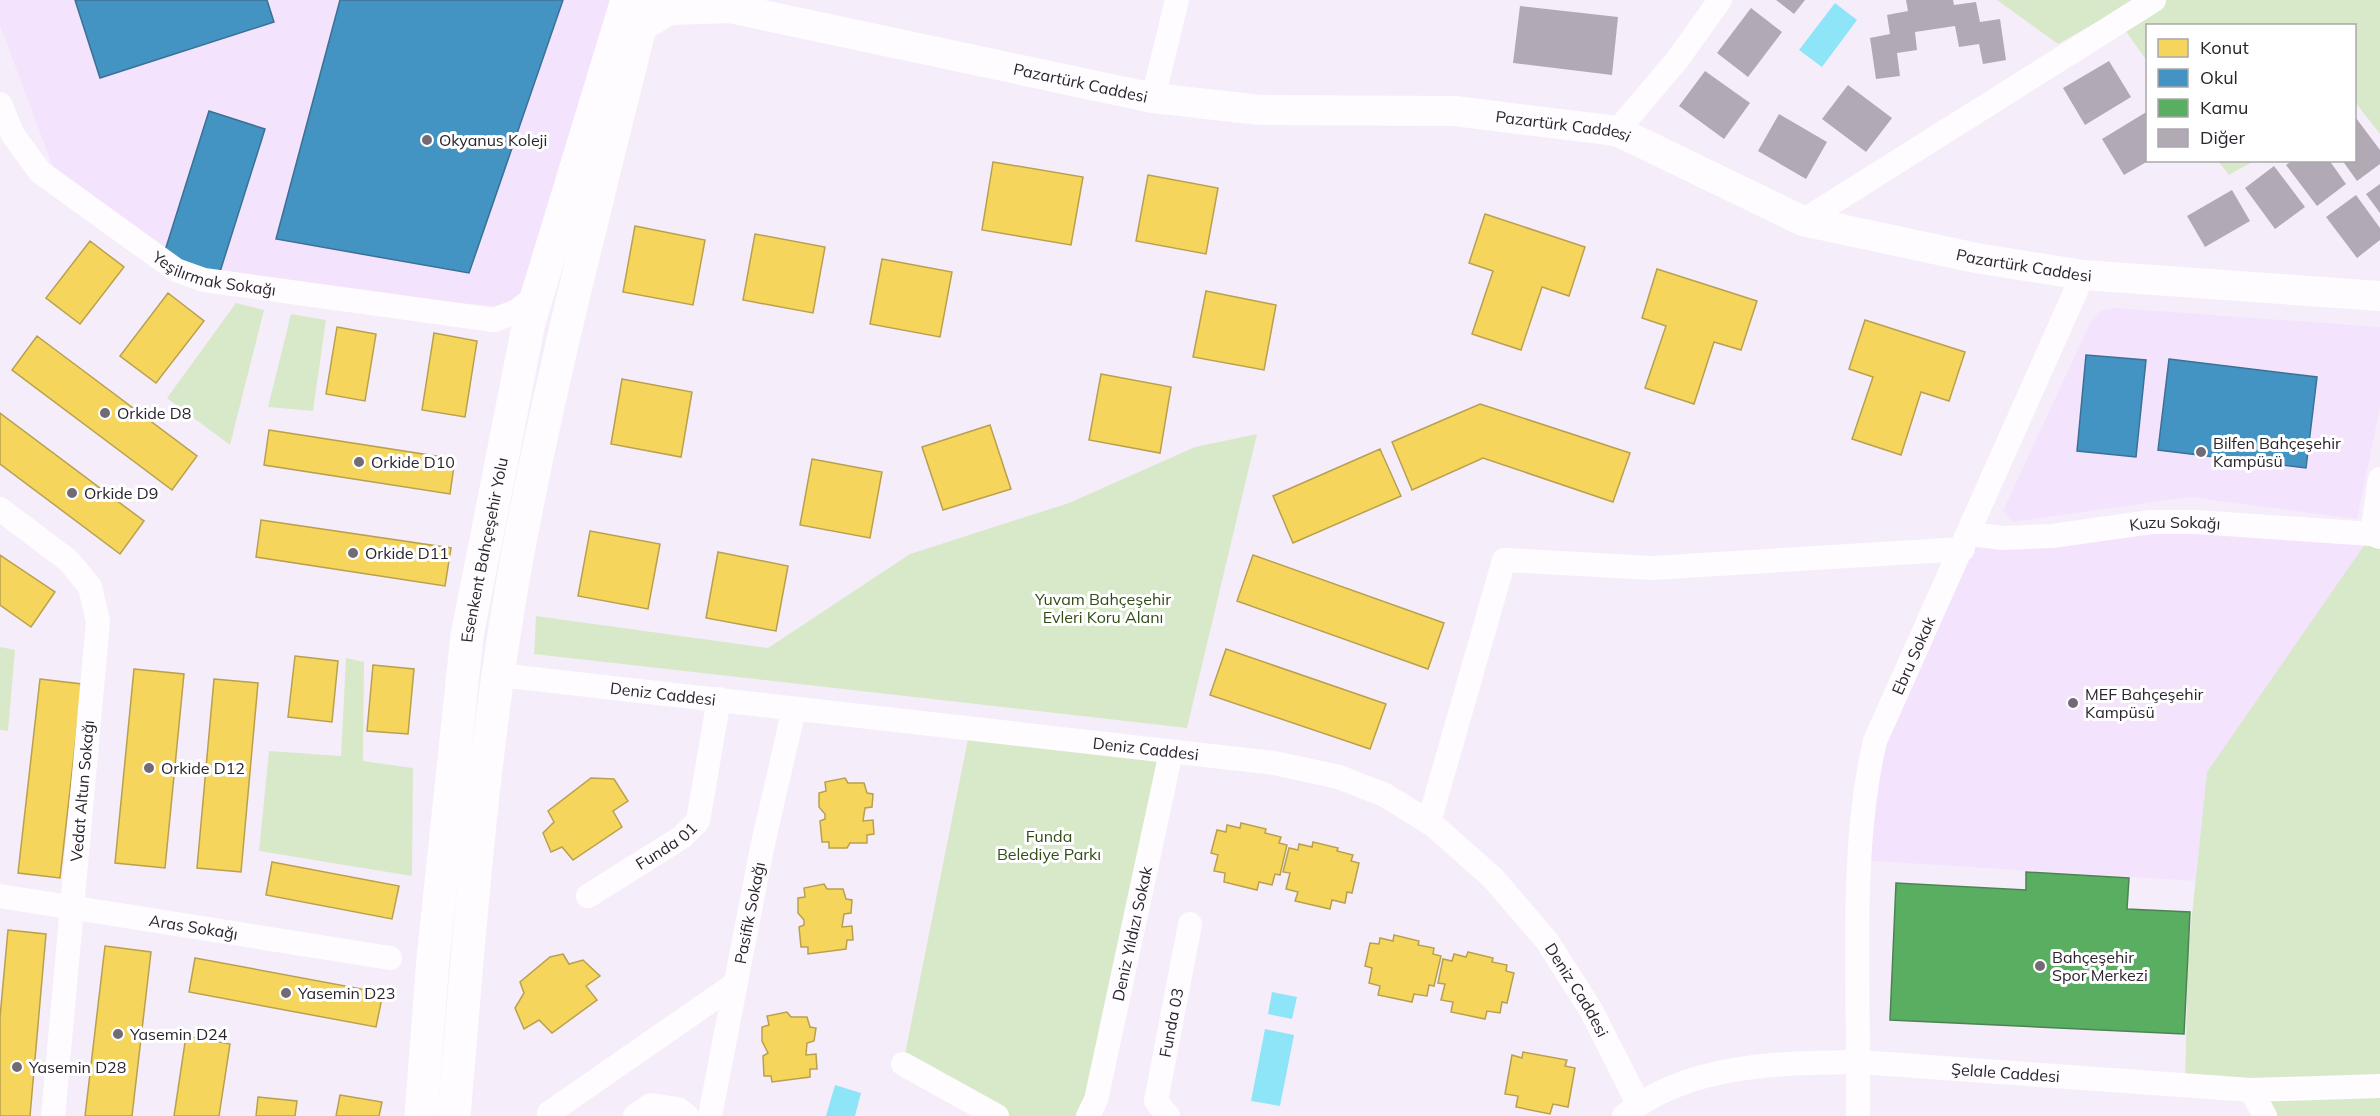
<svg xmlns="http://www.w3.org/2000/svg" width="2380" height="1116" viewBox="0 0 2380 1116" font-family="Mulish,sans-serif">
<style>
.built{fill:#f4e3fc}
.green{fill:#d8e9ca}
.water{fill:#8ee5f8}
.homes{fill:#f6d55c;stroke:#b9a04e;stroke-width:1.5}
.schools{fill:#4393c3;stroke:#3c7196;stroke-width:1.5}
.public{fill:#5aae61;stroke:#4c8451;stroke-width:1.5}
.building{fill:#b1a9b4}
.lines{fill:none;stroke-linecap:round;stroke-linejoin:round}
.minor{stroke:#fefcfe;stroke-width:24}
.tertiary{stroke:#fefcfe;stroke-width:30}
.primary{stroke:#fefcfe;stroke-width:33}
.poi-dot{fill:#726a75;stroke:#fff;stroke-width:2}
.labels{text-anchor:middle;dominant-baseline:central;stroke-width:6;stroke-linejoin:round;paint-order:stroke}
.street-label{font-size:16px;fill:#2b232d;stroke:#fff}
.poi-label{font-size:16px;fill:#2b232d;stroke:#fff;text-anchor:start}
.park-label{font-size:16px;fill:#304b14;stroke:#fff}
</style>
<rect width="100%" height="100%" fill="#f6edfa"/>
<path class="built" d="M 0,0 L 616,0 L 521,297 L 503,305 L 494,306 L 204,280 L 60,186 L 0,25 Z
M 2116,308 L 2380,327 L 2380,407 L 2357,519 L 2190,497 L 2012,522 L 2003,511 L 2091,321 L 2101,311 Z
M 2151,522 L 2380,534 L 2207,772 L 2196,881 L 1859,860 L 1868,772 L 1969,534 Z"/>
<path class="green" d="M 1997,0 L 2380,0 L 2380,134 L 2355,102 L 2354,26 L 2148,26 L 2147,61 L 2113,13 L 2058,44 Z
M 2218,161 L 2254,161 L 2229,175 Z
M 236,303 L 264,310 L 230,445 L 167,398 Z
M 291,314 L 326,320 L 313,411 L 268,407 Z
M 1257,434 L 1187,728 L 534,654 L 536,616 L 768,648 L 910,554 L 1069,503 L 1195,447 Z
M 2372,534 L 2380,537 L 2380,1116 L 2265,1116 L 2251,1090 L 2185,1086 L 2188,953 L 2207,772 Z
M 0,647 L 15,650 L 8,731 L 0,730 Z
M 346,658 L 364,662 L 363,761 L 413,768 L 412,876 L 259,851 L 269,751 L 341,756 Z
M 970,729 L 1171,752 L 1088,1116 L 997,1116 L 903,1064 Z"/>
<path class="water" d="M 1835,3 L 1857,20 L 1822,67 L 1799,50 Z
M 1272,992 L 1297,997 L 1292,1019 L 1268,1014 Z
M 1265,1029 L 1294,1035 L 1280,1106 L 1251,1101 Z
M 835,1085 L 861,1093 L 855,1116 L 826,1116 Z"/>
<path class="homes" d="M 993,162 L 1083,177 L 1071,245 L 982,230 Z
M 1148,175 L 1218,188 L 1206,254 L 1136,241 Z
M 1485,214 L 1585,247 L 1569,296 L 1542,287 L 1521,350 L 1472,334 L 1493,271 L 1469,263 Z
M 635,226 L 705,240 L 693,305 L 623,292 Z
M 755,234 L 825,247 L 813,313 L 743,300 Z
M 90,241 L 124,267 L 80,324 L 46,298 Z
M 882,259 L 952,272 L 940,337 L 870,324 Z
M 1657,269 L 1757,301 L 1741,350 L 1714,342 L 1694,404 L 1645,388 L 1666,326 L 1642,318 Z
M 1206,291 L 1276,305 L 1264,370 L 1193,357 Z
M 168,293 L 204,321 L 156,383 L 120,356 Z
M 1865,320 L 1965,352 L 1949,401 L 1921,392 L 1901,455 L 1852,439 L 1873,377 L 1849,369 Z
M 337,327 L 376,334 L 365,401 L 326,394 Z
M 434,333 L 477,341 L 465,417 L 422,410 Z
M 37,336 L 197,456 L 172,490 L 12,370 Z
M 1101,374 L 1171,387 L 1160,453 L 1089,440 Z
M 622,379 L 692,392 L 681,457 L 611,444 Z
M 1480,404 L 1630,453 L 1613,502 L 1483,458 L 1412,490 L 1392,442 Z
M 0,413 L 144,521 L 120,554 L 0,464 Z
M 990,425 L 1011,489 L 943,510 L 922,447 Z
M 269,430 L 455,459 L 450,494 L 264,465 Z
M 1380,449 L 1401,496 L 1293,543 L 1273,496 Z
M 812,459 L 882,472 L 870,538 L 800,525 Z
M 261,520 L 451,548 L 445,586 L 256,557 Z
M 590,531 L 660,544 L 648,609 L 578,596 Z
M 718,552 L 788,566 L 776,631 L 706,618 Z
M 0,555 L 55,592 L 31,627 L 0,605 Z
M 1253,555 L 1444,623 L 1428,669 L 1237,601 Z
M 1226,649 L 1386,704 L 1370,749 L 1210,695 Z
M 295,656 L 338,661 L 332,722 L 288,717 Z
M 373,665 L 414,669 L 408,734 L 367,731 Z
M 134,669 L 184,674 L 165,868 L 115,863 Z
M 40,679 L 82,684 L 60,878 L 18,873 Z
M 214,679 L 258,683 L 241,872 L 197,868 Z
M 591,778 L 614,779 L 628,801 L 613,811 L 622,827 L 573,860 L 562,847 L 551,852 L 543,833 L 554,822 L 548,811 Z
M 845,778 L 848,783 L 864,783 L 867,793 L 873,794 L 872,807 L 865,808 L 863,821 L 873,820 L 874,834 L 867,835 L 867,843 L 850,843 L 847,848 L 829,848 L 829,842 L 822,842 L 820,821 L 825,819 L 825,814 L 819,807 L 819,793 L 826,791 L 825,782 Z
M 1241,823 L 1266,829 L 1265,833 L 1281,837 L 1279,843 L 1287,845 L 1280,875 L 1275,874 L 1272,885 L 1259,882 L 1257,890 L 1224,882 L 1225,873 L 1214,871 L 1218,855 L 1211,853 L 1217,830 L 1226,832 L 1227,825 L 1240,828 Z
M 1313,842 L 1338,848 L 1337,851 L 1353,855 L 1351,861 L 1359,863 L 1352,893 L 1347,892 L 1345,903 L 1332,900 L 1330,909 L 1295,901 L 1298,892 L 1286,889 L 1290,873 L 1283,872 L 1289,848 L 1298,850 L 1299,844 L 1312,847 Z
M 272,862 L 399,886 L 392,919 L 266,895 Z
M 824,884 L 827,889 L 843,889 L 846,899 L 852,900 L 851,913 L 844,914 L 842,927 L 852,926 L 853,940 L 847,940 L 846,949 L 808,954 L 808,947 L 801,947 L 799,927 L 804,925 L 804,920 L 798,913 L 798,898 L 805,897 L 804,888 Z
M 8,930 L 46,934 L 30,1116 L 0,1116 L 0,1017 Z
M 1394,935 L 1419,941 L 1418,945 L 1434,948 L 1433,954 L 1441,956 L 1434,986 L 1429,985 L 1427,996 L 1414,994 L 1412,1002 L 1378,995 L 1380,986 L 1369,983 L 1372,968 L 1365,966 L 1370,943 L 1379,944 L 1380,938 L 1393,941 Z
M 105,946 L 151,952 L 132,1116 L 85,1116 Z
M 1468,952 L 1493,958 L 1492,962 L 1507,965 L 1506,971 L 1514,973 L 1507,1003 L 1502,1002 L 1500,1013 L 1487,1011 L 1485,1019 L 1451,1012 L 1453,1002 L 1441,1000 L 1445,984 L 1438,983 L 1443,959 L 1452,961 L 1454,954 L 1466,957 Z
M 563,954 L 569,964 L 583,960 L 600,976 L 586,986 L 597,1000 L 552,1033 L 539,1020 L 524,1029 L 515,1008 L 524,993 L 520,982 L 550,957 Z
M 195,958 L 383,993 L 376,1027 L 189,992 Z
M 787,1012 L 791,1017 L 807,1017 L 810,1027 L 816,1028 L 814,1041 L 807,1043 L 806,1055 L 816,1054 L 817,1069 L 810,1069 L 810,1077 L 772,1082 L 771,1076 L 764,1076 L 763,1056 L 768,1053 L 762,1041 L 762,1027 L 769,1025 L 767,1016 Z
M 186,1036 L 230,1044 L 219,1116 L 174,1116 Z
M 1523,1052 L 1567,1060 L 1565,1066 L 1575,1068 L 1568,1107 L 1553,1104 L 1550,1114 L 1516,1107 L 1518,1096 L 1505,1094 L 1512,1055 L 1522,1058 Z
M 340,1095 L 382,1102 L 379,1116 L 336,1116 Z
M 258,1097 L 297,1101 L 295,1116 L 256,1116 Z"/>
<path class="schools" d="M 75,0 L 267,0 L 274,22 L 100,78 Z
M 340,0 L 563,0 L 469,273 L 276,239 Z
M 209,111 L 265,129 L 219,275 L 163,257 Z
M 2086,355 L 2146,360 L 2136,457 L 2077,451 Z
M 2169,359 L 2317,377 L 2306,468 L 2158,450 Z"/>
<path class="public" d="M 2026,872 L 2129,878 L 2127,909 L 2190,912 L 2184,1034 L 1890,1020 L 1896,883 L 2026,890 Z"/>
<path class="building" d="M 1776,0 L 1805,0 L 1794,14 Z
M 1906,0 L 1953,0 L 1954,5 L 1976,2 L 1980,22 L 2000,19 L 2006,60 L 1983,64 L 1979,44 L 1959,47 L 1955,26 L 1915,32 L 1917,50 L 1897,53 L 1900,76 L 1876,79 L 1870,38 L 1890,34 L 1887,15 L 1908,11 Z
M 1520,6 L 1618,17 L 1612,75 L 1513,63 Z
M 1751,8 L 1782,32 L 1748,77 L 1717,53 Z
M 2109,61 L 2131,97 L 2085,125 L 2063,88 Z
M 1705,71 L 1750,103 L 1724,139 L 1679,106 Z
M 1848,85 L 1892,118 L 1866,152 L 1822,119 Z
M 2148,111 L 2148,161 L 2124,175 L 2102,139 Z
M 1779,114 L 1827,142 L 1806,179 L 1758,151 Z
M 2356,118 L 2380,150 L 2380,164 L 2357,181 L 2342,160 L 2354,160 Z
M 2293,160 L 2329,160 L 2346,184 L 2317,206 L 2286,165 Z
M 2274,166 L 2305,207 L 2275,229 L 2245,188 Z
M 2380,184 L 2380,213 L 2366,194 Z
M 2232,190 L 2250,221 L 2205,247 L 2187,216 Z
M 2356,195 L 2380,228 L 2380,240 L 2357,258 L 2326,217 Z"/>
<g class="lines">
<g class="minor">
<path d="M 1153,98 L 1177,0"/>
<path id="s1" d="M 0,104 L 13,135 L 40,172 L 176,270 L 204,280 L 494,320 L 517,311 L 537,295"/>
<path d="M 1617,131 L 1677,60 L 1720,0"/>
<path d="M 1803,221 L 2154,0"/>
<path d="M 0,509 L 69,561 L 90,587 L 98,621 L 53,1116"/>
<path id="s2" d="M 1969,534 L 2003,538 L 2052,536 L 2151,522 L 2196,522 L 2372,534 L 2380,537"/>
<path d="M 2372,534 L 2380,479"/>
<path id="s3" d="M 499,675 L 1274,763 L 1339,777 L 1385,795 L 1433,825 L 1493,878 L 1547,941 L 1591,1010 L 1638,1103"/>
<path d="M 1429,822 L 1504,560 L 1652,568 L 1963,549"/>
<path id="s4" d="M 0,896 L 390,958"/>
<path id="s5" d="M 588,896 L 682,837 L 698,821 L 719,699"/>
<path d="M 903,1064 L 997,1116"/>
<path d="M 2251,1090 L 2265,1116"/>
<path d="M 549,1113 L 735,984"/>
<path d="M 635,1116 L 651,1105 L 678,1109 L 687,1116"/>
<path id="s6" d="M 710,1116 L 762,848 L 794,709"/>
<path id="s7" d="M 1088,1116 L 1096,1100 L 1171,752"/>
<path id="s8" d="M 1168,1116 L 1156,1101 L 1190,924"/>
<path id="s9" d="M 1624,1116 C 1687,1063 1781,1063 1859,1062 L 2251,1090 L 2380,1086"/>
<path id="s10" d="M 1858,1116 C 1860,995 1848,857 1875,741 L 2083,275"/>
</g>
<path class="tertiary" id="s11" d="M 640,27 L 670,10 L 730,8 L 1153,98 L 1260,110 L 1455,111 L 1617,131 L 1803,221 L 1976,258 L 2083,275 L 2380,296"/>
<g class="primary">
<path id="s12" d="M 421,1116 L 433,959 L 467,636 L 529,322 L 627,0"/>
<path d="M 454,1116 C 469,937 482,757 513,580 C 546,394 595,210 640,27 L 651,0"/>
</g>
</g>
<g class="poi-dot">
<circle cx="427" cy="140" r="6"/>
<circle cx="105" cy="413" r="6"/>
<circle cx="2201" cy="452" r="6"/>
<circle cx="359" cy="462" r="6"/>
<circle cx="72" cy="493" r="6"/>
<circle cx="353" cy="553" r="6"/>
<circle cx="2073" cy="703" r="6"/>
<circle cx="149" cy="768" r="6"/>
<circle cx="2040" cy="966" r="6"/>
<circle cx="286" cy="993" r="6"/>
<circle cx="118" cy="1034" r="6"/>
<circle cx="17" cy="1067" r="6"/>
</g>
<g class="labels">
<g class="street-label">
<text stroke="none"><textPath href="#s11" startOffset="453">Pazartürk Caddesi</textPath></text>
<text stroke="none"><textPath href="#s11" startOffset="939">Pazartürk Caddesi</textPath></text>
<text stroke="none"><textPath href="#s11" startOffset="1425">Pazartürk Caddesi</textPath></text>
<text stroke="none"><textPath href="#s1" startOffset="285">Yeşilırmak Sokağı</textPath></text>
<text stroke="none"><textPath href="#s2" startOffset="207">Kuzu Sokağı</textPath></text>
<text stroke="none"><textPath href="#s12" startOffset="570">Esenkent Bahçeşehir Yolu</textPath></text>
<text stroke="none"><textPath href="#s10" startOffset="470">Ebru Sokak</textPath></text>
<text stroke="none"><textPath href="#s3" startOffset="165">Deniz Caddesi</textPath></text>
<text stroke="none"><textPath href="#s3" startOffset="651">Deniz Caddesi</textPath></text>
<text transform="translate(82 791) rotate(-85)">Vedat Altun Sokağı</text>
<text stroke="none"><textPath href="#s5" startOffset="93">Funda 01</textPath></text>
<text stroke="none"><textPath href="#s6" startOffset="207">Pasifik Sokağı</textPath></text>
<text stroke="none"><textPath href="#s4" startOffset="196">Aras Sokağı</textPath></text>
<text stroke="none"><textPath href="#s7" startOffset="188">Deniz Yıldızı Sokak</textPath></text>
<text stroke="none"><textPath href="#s3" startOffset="1173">Deniz Caddesi</textPath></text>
<text stroke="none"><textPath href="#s8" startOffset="99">Funda 03</textPath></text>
<text stroke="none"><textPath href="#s9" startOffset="393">Şelale Caddesi</textPath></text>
</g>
<g class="poi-label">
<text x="439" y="140">Okyanus Koleji</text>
<text x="117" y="413">Orkide D8</text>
<text x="2213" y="443">Bilfen Bahçeşehir<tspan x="2213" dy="18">Kampüsü</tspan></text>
<text x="371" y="462">Orkide D10</text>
<text x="84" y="493">Orkide D9</text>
<text x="365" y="553">Orkide D11</text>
<text x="2085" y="694">MEF Bahçeşehir<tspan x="2085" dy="18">Kampüsü</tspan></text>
<text x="161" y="768">Orkide D12</text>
<text x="2052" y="957">Bahçeşehir<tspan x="2052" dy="18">Spor Merkezi</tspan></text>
<text x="298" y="993">Yasemin D23</text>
<text x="130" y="1034">Yasemin D24</text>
<text x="29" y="1067">Yasemin D28</text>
</g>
<g class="park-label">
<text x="1103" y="599">Yuvam Bahçeşehir<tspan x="1103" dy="18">Evleri Koru Alanı</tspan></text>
<text x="1049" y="836">Funda<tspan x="1049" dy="18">Belediye Parkı</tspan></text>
</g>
</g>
<rect x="2146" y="24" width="210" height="138" fill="#ffffff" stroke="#aaa7ab" stroke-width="1.5"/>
<rect x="2158" y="39" width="30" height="18" fill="#f6d55c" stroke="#aaa7ab" stroke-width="1.5"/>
<text x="2200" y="54" font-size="18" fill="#2b232d">Konut</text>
<rect x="2158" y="69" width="30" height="18" fill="#4393c3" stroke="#aaa7ab" stroke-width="1.5"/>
<text x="2200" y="84" font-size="18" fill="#2b232d">Okul</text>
<rect x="2158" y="99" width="30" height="18" fill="#5aae61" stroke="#aaa7ab" stroke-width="1.5"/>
<text x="2200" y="114" font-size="18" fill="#2b232d">Kamu</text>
<rect x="2158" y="129" width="30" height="18" fill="#b1a9b4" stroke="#aaa7ab" stroke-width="1.5"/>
<text x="2200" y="144" font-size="18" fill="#2b232d">Diğer</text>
</svg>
